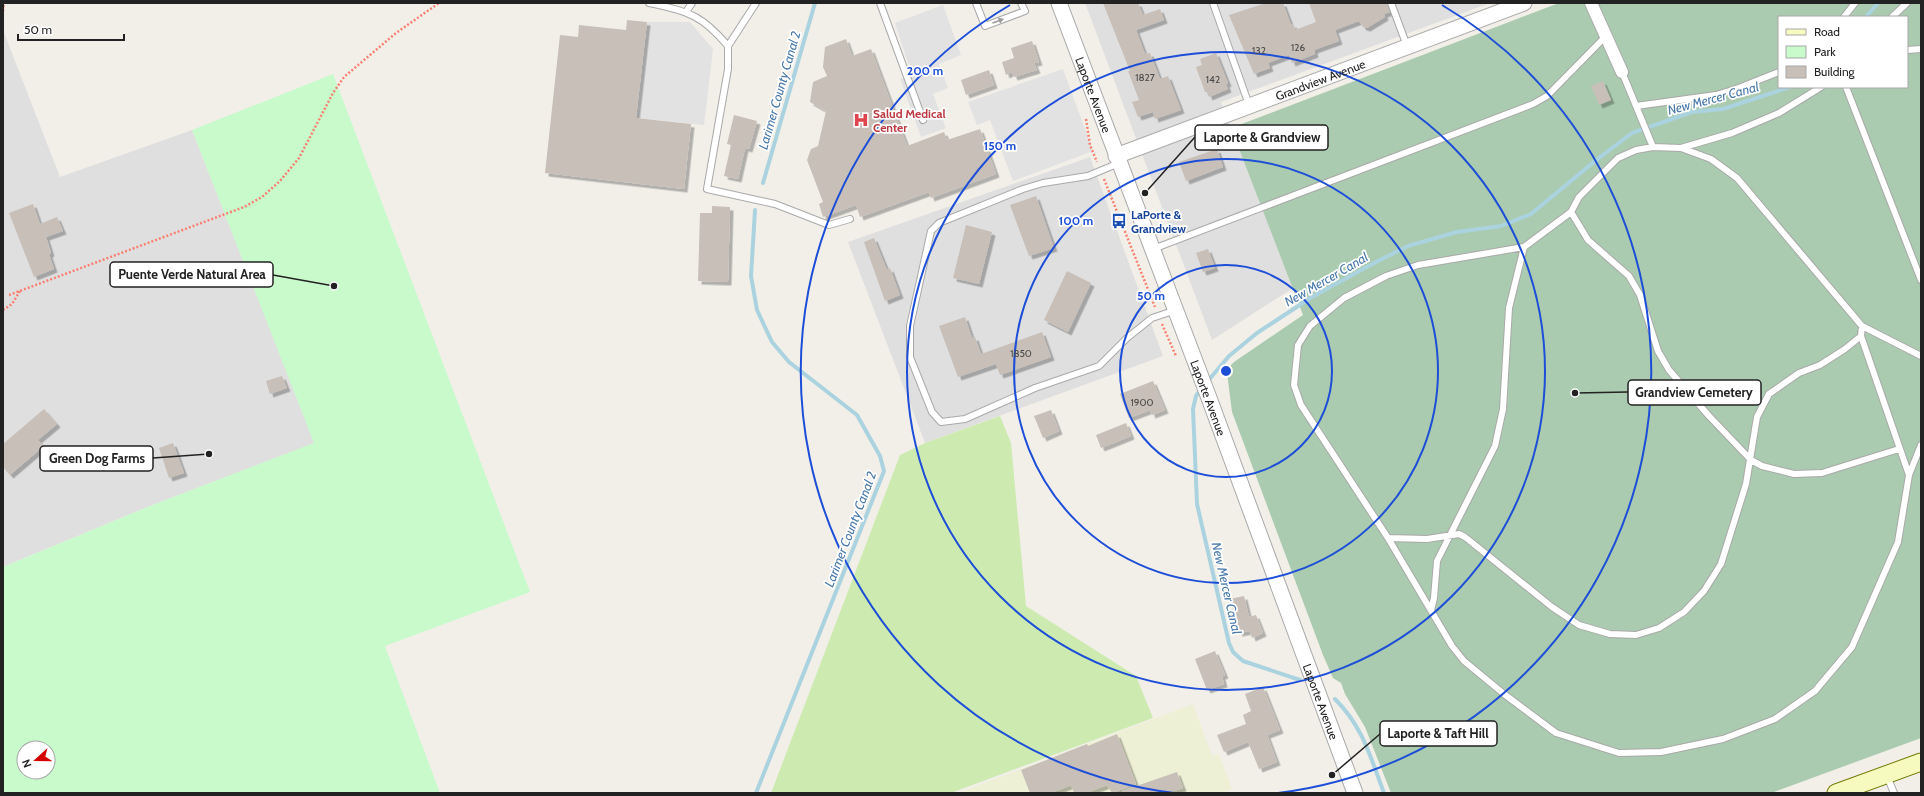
<svg xmlns="http://www.w3.org/2000/svg" width="1924" height="796" viewBox="0 0 1924 796" font-family="Cabin,sans-serif">
<style>
.residential{fill:#e0dfdf}
.farmland{fill:#eef0d5}
.grass{fill:#cdebb0}
.cemetery{fill:#aacbaf;fill-rule:evenodd}
.park{fill:#c8facc;fill-rule:evenodd}
.parking{fill:#e2e2e2}
.lines{fill:none;stroke-linecap:round;stroke-linejoin:round}
.stream{stroke:#aad3df;stroke-width:4}
.building{fill:#c7bfb8;filter:url(#shadow)}
.service-casing{stroke:#a9a9a9;stroke-width:8}
.minor-casing{stroke:#a9a9a9;stroke-width:14}
.tertiary-casing{stroke:#a9a9a9;stroke-width:17}
.secondary-casing{stroke:#707d05;stroke-width:19}
.path{stroke:#fa8072;stroke-width:2.5;stroke-dasharray:2 2;stroke-linecap:butt}
.service{stroke:#fff;stroke-width:6}
.minor{stroke:#fff;stroke-width:12}
.tertiary{stroke:#fff;stroke-width:15}
.secondary{stroke:#f7fabf;stroke-width:17}
.oneway{fill:#9c9c9c}
.ring{fill:none;stroke:#1d4ed8;stroke-width:2}
.labels{text-anchor:middle;dominant-baseline:central;stroke-width:3.5;stroke-linejoin:round;paint-order:stroke}
.number-label{font-size:10px;fill:#4b4948}
.street-label{font-size:12px;fill:#222;stroke:#fff}
.health-label{font-size:12px;font-weight:bold;fill:#be3a42;stroke:#fff;text-anchor:start}
.transit-label{font-size:12px;font-weight:bold;fill:#164399;stroke:#fff;text-anchor:start}
.water-label{font-size:13px;font-style:italic;fill:#4a7aab;stroke:#fff}
.centre{fill:#1d4ed8;stroke:#fff;stroke-width:2}
.ring-label{font-size:12px;text-anchor:middle;font-weight:bold;fill:#1d4ed8;stroke:#fff;stroke-width:3.5;stroke-linejoin:round;paint-order:stroke}
.leader{fill:none;stroke:#222;stroke-width:1.5}
.callout-dot{fill:#222;stroke:#fff;stroke-width:1.5}
.callout{fill:#fff;stroke:#222;stroke-width:1.5}
.callout-label{font-size:13px;text-anchor:middle;font-weight:bold;fill:#222}
</style>
<defs>
<filter id="shadow"><feDropShadow dx="3.5" dy="3.5" stdDeviation="0" flood-color="#0004"/></filter>
</defs>
<rect width="100%" height="100%" fill="#f2efe9"/>
<path class="residential" d="M 1085,3 L 1490,3 L 1221,102 L 1293,288 L 1212,340 Z
M 3,30 L 60,177 L 192,130 L 315,443 L 150,506 L 5,566 L 3,565 Z
M 1090,157 L 1163,356 L 925,443 L 848,242 Z"/>
<path class="farmland" d="M 1193,704 L 1212,756 L 1219,754 L 1232,789 L 1222,793 L 958,793 Z"/>
<path class="grass" d="M 1000,416 L 1011,443 L 1026,606 L 1136,676 L 1153,718 L 951,793 L 771,793 L 900,455 L 925,443 Z"/>
<path class="cemetery" d="M 1559,3 L 1921,3 L 1921,738 L 1771,793 L 1391,793 L 1365,727 L 1345,694 L 1341,683 L 1333,678 L 1323,655 L 1232,412 L 1227,373 L 1228,368 L 1234,362 L 1303,315 L 1231,128 ZM 1779,17 L 1907,17 L 1907,87 L 1779,87 Z"/>
<path class="park" d="M 333,74 L 530,592 L 385,646 L 440,793 L 3,793 L 3,567 L 150,506 L 314,443 L 192,130 ZM 24,748 L 48,748 L 48,772 L 24,772 Z"/>
<path class="parking" d="M 943,5 L 961,55 L 939,64 L 948,88 L 933,94 L 946,128 L 921,137 L 900,79 L 912,75 L 895,23 Z
M 647,22 L 690,22 L 713,49 L 704,125 L 636,118 Z
M 1063,69 L 1093,151 L 1013,181 L 990,120 L 977,125 L 968,102 Z"/>
<g class="lines">
<path class="stream" d="M 1866,17 L 1878,3
M 763,183 L 815,3
M 755,210 L 751,276 L 757,310 L 772,342 L 789,362 L 857,415 L 880,456 L 884,471 L 756,793
M 1207,382 L 1229,356 L 1257,333 L 1312,297 L 1376,262 L 1408,246 L 1457,232 L 1501,226 L 1531,214 L 1595,161 L 1632,133 L 1692,112 L 1723,109 L 1790,87
M 1201,389 L 1196,396 L 1193,409 L 1197,504 L 1229,643 L 1233,652 L 1243,661 L 1300,680
M 1335,699 C 1363,727 1370,756 1384,793"/>
</g>
<path class="building" d="M 1103,3 L 1138,3 L 1143,15 L 1160,9 L 1164,20 L 1136,30 L 1145,54 L 1150,53 L 1160,79 L 1168,76 L 1181,110 L 1155,119 L 1153,112 L 1138,117 L 1132,102 L 1139,100 L 1128,71 L 1130,71 Z
M 1266,3 L 1283,3 L 1291,25 L 1293,24 L 1295,30 L 1316,22 L 1309,3 L 1387,3 L 1390,12 L 1384,14 L 1385,17 L 1367,28 L 1363,27 L 1359,21 L 1335,30 L 1339,41 L 1314,50 L 1315,54 L 1292,63 L 1289,55 L 1268,63 L 1270,68 L 1254,74 L 1229,15 Z
M 627,20 L 647,22 L 636,118 L 691,124 L 684,189 L 545,173 L 560,35 L 578,37 L 579,25 L 626,30 Z
M 846,39 L 852,56 L 871,49 L 907,146 L 944,132 L 947,140 L 980,129 L 996,174 L 931,198 L 929,192 L 860,217 L 856,205 L 823,217 L 819,204 L 823,202 L 807,160 L 811,149 L 818,146 L 826,111 L 810,102 L 813,82 L 827,76 L 823,67 L 825,47 Z
M 1032,41 L 1039,62 L 1034,63 L 1037,70 L 1014,77 L 1012,72 L 1006,75 L 1002,62 L 1014,58 L 1011,48 Z
M 1216,53 L 1228,83 L 1226,84 L 1228,89 L 1209,97 L 1207,92 L 1205,92 L 1196,67 L 1202,65 L 1200,59 Z
M 989,70 L 994,85 L 966,95 L 961,80 Z
M 1603,81 L 1611,100 L 1599,105 L 1591,86 Z
M 734,115 L 757,121 L 749,149 L 745,148 L 738,179 L 724,176 L 731,145 L 727,144 Z
M 1217,149 L 1223,167 L 1186,181 L 1179,162 Z
M 1036,196 L 1054,248 L 1029,256 L 1010,205 Z
M 33,204 L 40,224 L 57,217 L 63,231 L 46,237 L 51,253 L 49,254 L 54,269 L 34,277 L 9,213 Z
M 712,206 L 730,207 L 728,282 L 698,281 L 700,213 L 712,213 Z
M 966,225 L 992,232 L 979,284 L 953,278 Z
M 874,238 L 887,270 L 890,268 L 900,295 L 885,301 L 864,242 Z
M 1208,249 L 1215,268 L 1203,272 L 1196,253 Z
M 1067,271 L 1091,283 L 1068,332 L 1044,320 Z
M 965,317 L 972,338 L 975,337 L 981,354 L 1042,332 L 1051,357 L 1000,375 L 996,364 L 958,377 L 939,326 Z
M 282,376 L 287,388 L 270,394 L 266,381 Z
M 1153,381 L 1165,410 L 1152,415 L 1150,410 L 1129,418 L 1120,394 Z
M 44,409 L 57,424 L 38,440 L 44,446 L 10,475 L 3,467 L 3,444 Z
M 1051,410 L 1059,431 L 1043,438 L 1034,416 Z
M 1126,423 L 1131,436 L 1101,448 L 1096,435 Z
M 173,443 L 184,473 L 169,478 L 159,448 Z
M 1244,596 L 1249,617 L 1256,615 L 1263,633 L 1252,638 L 1250,631 L 1239,633 L 1230,599 Z
M 1215,651 L 1225,675 L 1222,676 L 1224,684 L 1207,690 L 1195,659 Z
M 1263,687 L 1280,730 L 1267,735 L 1277,762 L 1259,769 L 1248,742 L 1224,752 L 1217,735 L 1246,724 L 1243,715 L 1251,711 L 1245,694 Z
M 1117,734 L 1136,784 L 1112,793 L 1107,785 L 1086,793 L 1074,793 L 1071,785 L 1051,793 L 1030,793 L 1021,770 L 1087,744 L 1088,746 Z
M 1177,772 L 1183,788 L 1168,793 L 1122,793 L 1122,791 Z"/>
<g class="lines">
<defs>
<path id="service" d="M 649,3 C 689,12 701,14 728,46 L 728,69 L 707,189 L 775,204 L 829,225 L 850,219
M 880,3 L 923,120
M 976,3 L 985,26 L 1025,11 L 1021,3
M 1213,3 L 1249,105
M 1391,3 L 1407,46
M 686,12 L 692,3
M 1844,17 L 1855,3
M 1892,17 L 1907,3
M 728,46 L 756,3
M 1907,50 L 1921,49
M 1622,72 L 1653,147
M 1846,87 L 1921,280
M 1636,106 L 1716,95 L 1736,89 L 1779,72
M 1681,148 L 1732,133 L 1779,113 L 1821,87
M 1119,163 L 1088,176 L 1043,183 L 1023,189 L 939,223 L 931,231 L 910,326 L 910,357 L 932,412 L 941,422 L 965,419 L 1035,388 L 1099,366 L 1127,338 L 1152,318 L 1176,310
M 1571,212 L 1588,240 L 1629,276 L 1640,295 L 1658,351 L 1669,370 L 1709,416 L 1751,460 L 1762,466 L 1794,474 L 1822,473 L 1899,449
M 1153,249 L 1533,104 L 1547,96 L 1606,36
M 1861,336 L 1909,475
M 1921,356 L 1862,326 L 1737,178 L 1711,159 L 1681,148 L 1653,147 L 1636,150 L 1618,158 L 1579,197 L 1571,212 L 1524,247 L 1418,265 L 1386,276 L 1344,298 L 1310,326 L 1298,345 L 1294,385 L 1301,405 L 1388,538 L 1452,646 L 1464,661 L 1504,694 L 1556,733 L 1619,753 L 1661,752 L 1723,739 L 1775,719 L 1815,691 L 1852,647 L 1898,542 L 1909,475 L 1921,445
M 1388,538 L 1427,539 L 1459,534 L 1465,537 L 1552,607 L 1579,625 L 1610,634 L 1636,635 L 1659,628 L 1684,612 L 1704,591 L 1721,564 L 1746,484 L 1757,417 L 1769,394 L 1799,373 L 1820,365 L 1845,349 L 1861,336 L 1862,326
M 1431,610 L 1434,598 L 1437,561 L 1495,446 L 1503,409 L 1509,308 L 1524,247
M 1887,776 L 1894,793"/>
<path id="minor" d="M 1591,3 L 1622,72"/>
<g id="tertiary">
<path id="s1" d="M 1059,3 L 1209,398 L 1355,793"/>
<path id="s2" d="M 1116,156 L 1524,3"/>
</g>
<path id="secondary" d="M 1836,793 L 1921,762"/>
</defs>
<use href="#service" class="service-casing"/>
<use href="#minor" class="minor-casing"/>
<use href="#tertiary" class="tertiary-casing"/>
<use href="#secondary" class="secondary-casing"/>
<path class="path" d="M 3,11 L 4,3
M 1086,119 L 1090,145 L 1097,162
M 1104,179 L 1155,307
M 9,295 L 244,207 L 262,197 L 280,181 L 299,158 L 333,93 L 344,77 L 396,33 L 439,3
M 3,310 L 12,304 L 20,291
M 1162,324 L 1176,356"/>
<use href="#service" class="service"/>
<use href="#minor" class="minor"/>
<use href="#tertiary" class="tertiary"/>
<use href="#secondary" class="secondary"/>
</g>
<defs><path id="oneway-solid" d="M-6-.8H1V-3.2L6.5 0L1 3.2V.8H-6Z"/></defs>
<use class="oneway" href="#oneway-solid" transform="translate(998 21) rotate(-20)"/>
<g class="ring">
<circle cx="1226" cy="371" r="106"/>
<circle cx="1226" cy="371" r="212"/>
<circle cx="1226" cy="371" r="319"/>
<path d="M1174 793A425 425 0 0 1 1010 5M1442 5A425 425 0 0 1 1278 793"/>
</g>
<defs>
<symbol id="hospital-bare" viewBox="-9 -9 18 18"><path d="M-5-5h3v3.5h4V-5h3V5h-3V1.5h-4V5h-3Z" fill="#e0444e" stroke="#fff" stroke-width="2.5" paint-order="stroke"/></symbol>
<symbol id="bus-bare" viewBox="-9 -9 18 18"><path d="M-5-6H5V4H4V6H2V4H-2V6H-4V4H-5ZM-3.5-4V0h7V-4ZM-3.5 1.2v1.5H-2V1.2ZM2 1.2v1.5H3.5V1.2Z" fill="#1a4fb4" stroke="#fff" stroke-width="2.5" paint-order="stroke"/></symbol>
</defs>
<g fill-rule="evenodd">
<use href="#hospital-bare" x="850" y="109" width="22" height="22"/>
<use href="#bus-bare" x="1108" y="210" width="22" height="22"/>
</g>
<g class="labels">
<g class="number-label">
<text x="1298" y="47">126</text>
<text x="1259" y="50">132</text>
<text x="1145" y="77">1827</text>
<text x="1213" y="79">142</text>
<text x="1021" y="353">1850</text>
<text x="1142" y="402">1900</text>
</g>
<g class="street-label">
<text stroke="none"><textPath href="#s2" startOffset="218">Grandview Avenue</textPath></text>
<text stroke="none"><textPath href="#s1" startOffset="98">Laporte Avenue</textPath></text>
<text stroke="none"><textPath href="#s1" startOffset="422">Laporte Avenue</textPath></text>
<text stroke="none"><textPath href="#s1" startOffset="746">Laporte Avenue</textPath></text>
</g>
<g class="health-label">
<text x="873" y="113">Salud Medical<tspan x="873" dy="14">Center</tspan></text>
</g>
<g class="transit-label">
<text x="1131" y="214">LaPorte &amp;<tspan x="1131" dy="14">Grandview</tspan></text>
</g>
<g class="water-label">
<text transform="translate(779 90) rotate(-74)">Larimer County Canal 2</text>
<text transform="translate(1713 98) rotate(-15)">New Mercer Canal</text>
<text transform="translate(1326 279) rotate(-30)">New Mercer Canal</text>
<text transform="translate(850 529) rotate(-69)">Larimer County Canal 2</text>
<text transform="translate(1227 588) rotate(77)">New Mercer Canal</text>
</g>
</g>
<circle cx="1226" cy="371" r="6" class="centre"/>
<g class="ring-label">
<text x="925" y="75">200 m</text>
<text x="1000" y="150">150 m</text>
<text x="1076" y="225">100 m</text>
<text x="1151" y="300">50 m</text>
</g>
<path class="leader" d="M1145 193L1195 137M334 286L273 275M1575 393L1628 392M209 454L153 458M1332 775L1380 734"/>
<g class="callout-dot">
<circle cx="1145" cy="193" r="4"/>
<circle cx="334" cy="286" r="4"/>
<circle cx="1575" cy="393" r="4"/>
<circle cx="209" cy="454" r="4"/>
<circle cx="1332" cy="775" r="4"/>
</g>
<g class="callout">
<rect x="1195" y="125" width="133" height="25" rx="4"/>
<rect x="110" y="262" width="163" height="25" rx="4"/>
<rect x="1628" y="380" width="133" height="25" rx="4"/>
<rect x="40" y="446" width="113" height="25" rx="4"/>
<rect x="1380" y="721" width="117" height="25" rx="4"/>
</g>
<g class="callout-label">
<text x="1262" y="142">Laporte &amp; Grandview</text>
<text x="192" y="279">Puente Verde Natural Area</text>
<text x="1694" y="397">Grandview Cemetery</text>
<text x="97" y="463">Green Dog Farms</text>
<text x="1438" y="738">Laporte &amp; Taft Hill</text>
</g>
<rect width="1924" height="796" fill="none" stroke="#222222" stroke-width="8"/>
<rect x="1778" y="16" width="130" height="72" fill="#ffffff" stroke="#a7a7a7"/>
<rect x="1786" y="29" width="20" height="6" fill="#f7fabf" stroke="#a7a7a7"/>
<text x="1814" y="36" font-size="12" fill="#222222">Road</text>
<rect x="1786" y="46" width="20" height="12" fill="#c8facc" stroke="#a7a7a7"/>
<text x="1814" y="56" font-size="12" fill="#222222">Park</text>
<rect x="1786" y="66" width="20" height="12" fill="#c7bfb8" stroke="#a7a7a7"/>
<text x="1814" y="76" font-size="12" fill="#222222">Building</text>
<g transform="translate(36 760) rotate(249)"><circle r="19" fill="#ffffff" stroke="#a7a7a7"/>
<path d="M0-3L7 15L0 10L-7 15Z" fill="#d40000"/>
<text y="-6" font-size="11" font-weight="bold" text-anchor="middle" fill="#222222">N</text>
</g>
<path d="M18 34v6h106v-6" fill="none" stroke="#222222" stroke-width="2"/>
<text x="24" y="34" font-size="12" fill="#222222" stroke="#ffffff" stroke-width="3" paint-order="stroke">50 m</text>
</svg>
